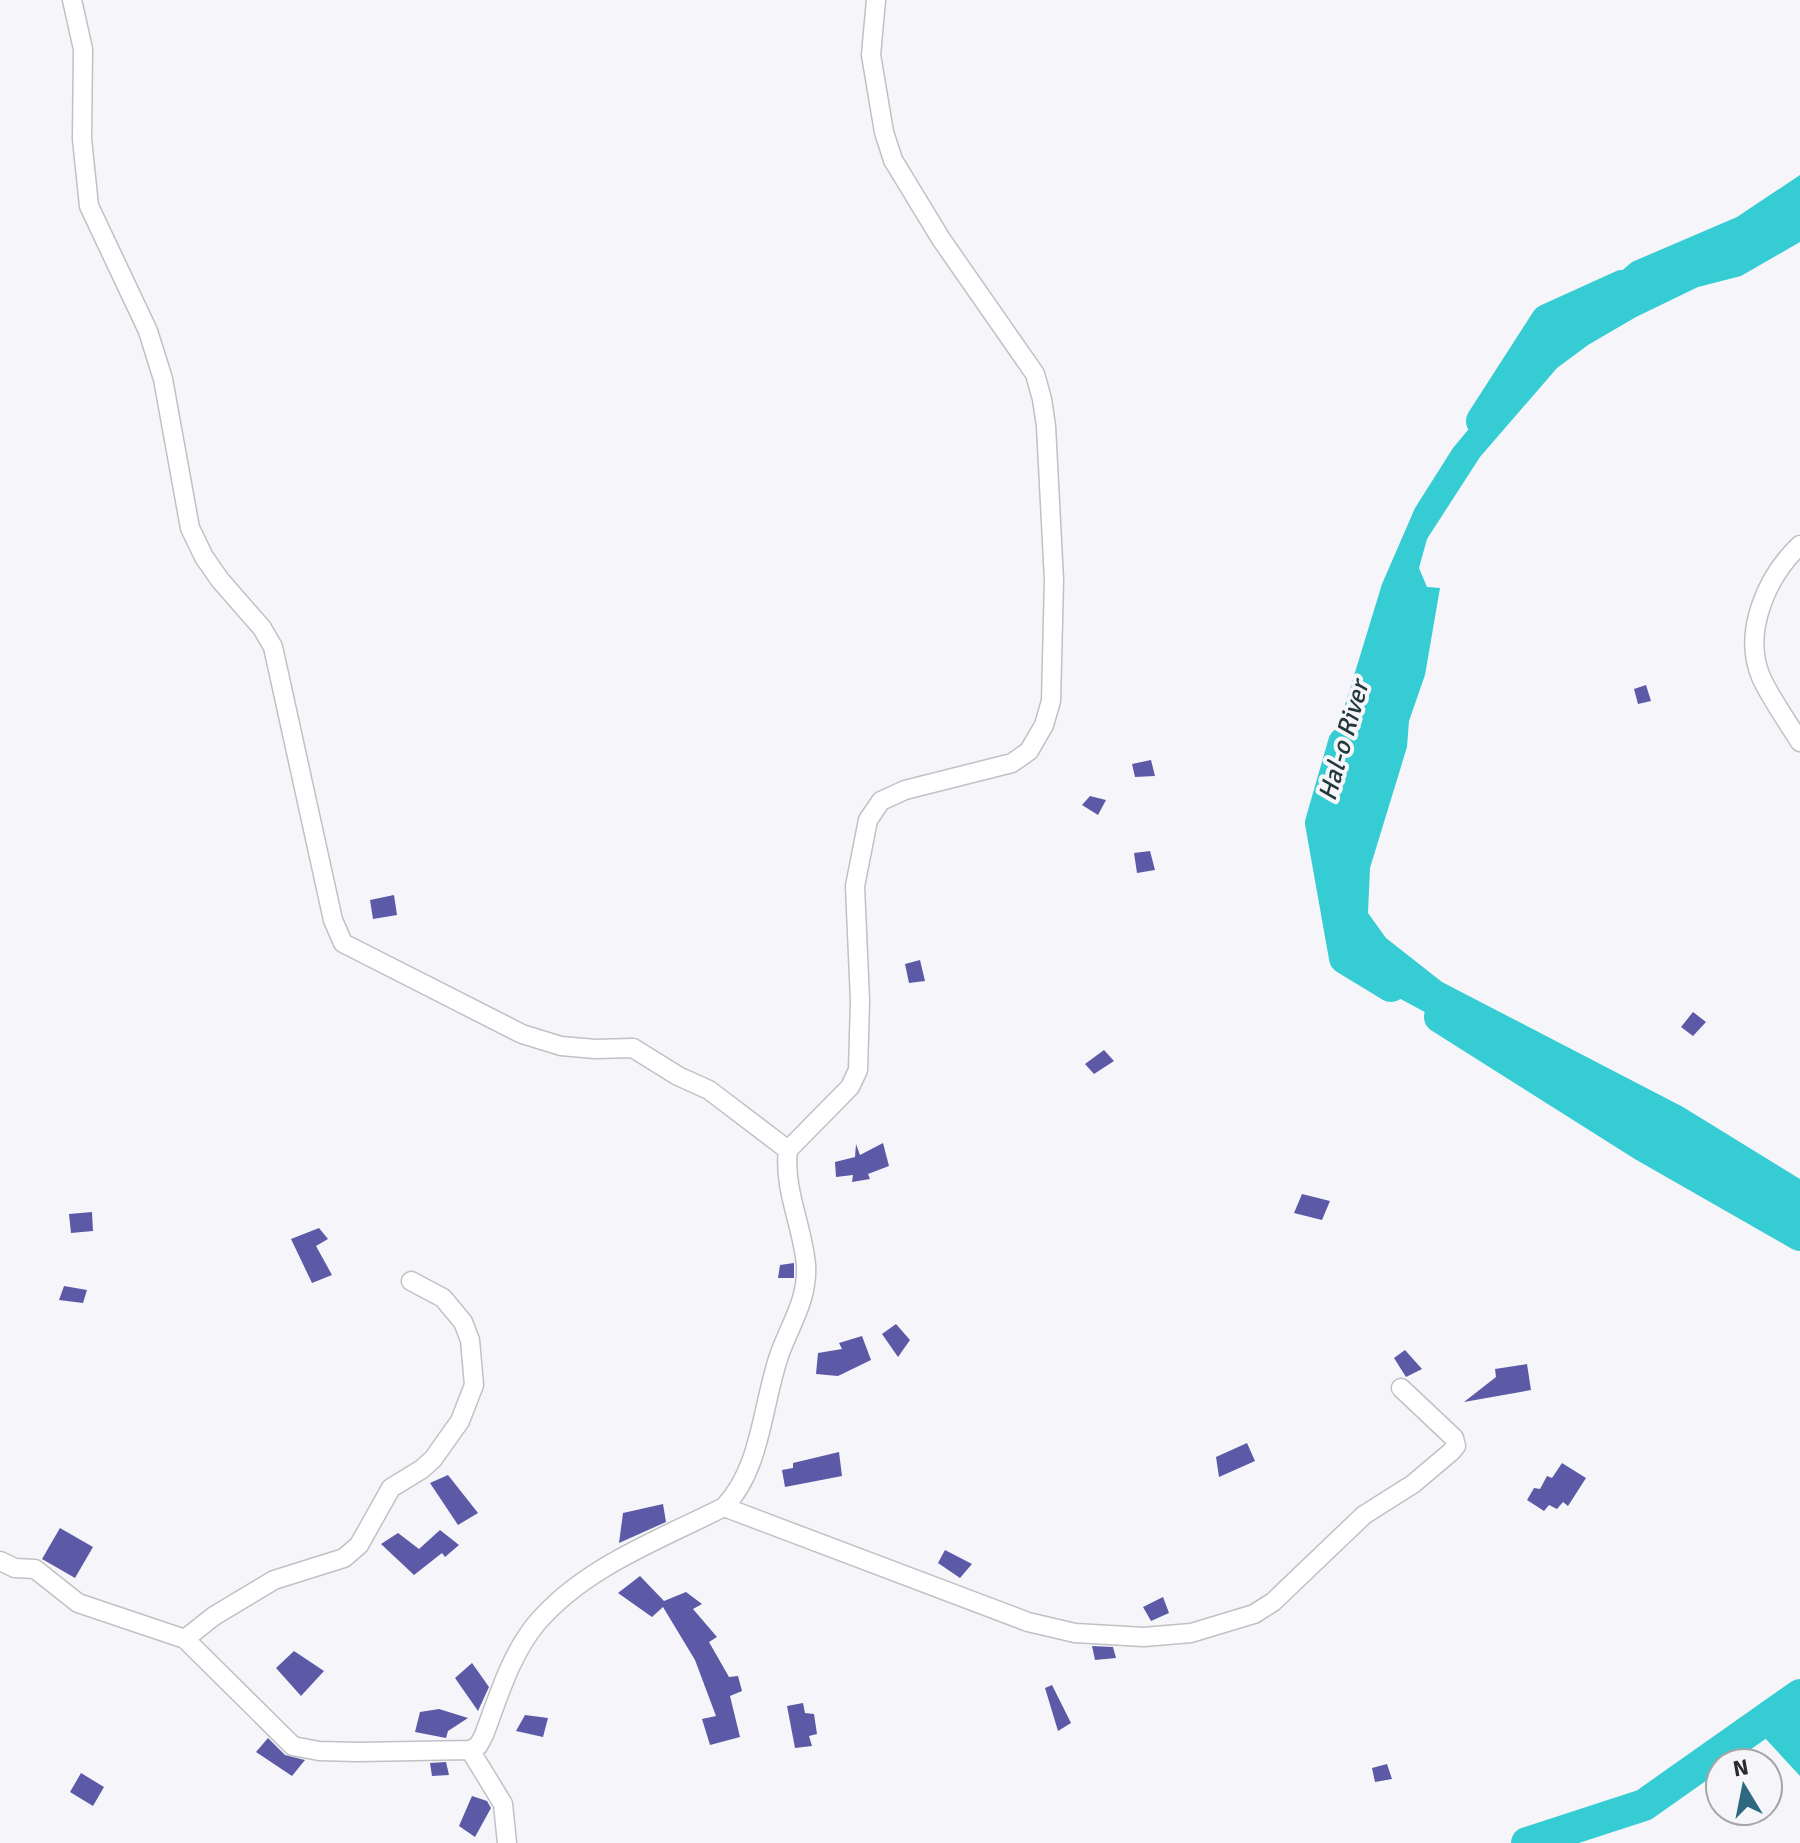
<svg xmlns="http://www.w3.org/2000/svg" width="1800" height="1843" viewBox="0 0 1800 1843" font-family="Signika,sans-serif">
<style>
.water{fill:#36ccd3}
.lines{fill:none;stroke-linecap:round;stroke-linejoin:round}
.river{stroke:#36ccd3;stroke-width:32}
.building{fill:#5c59a7}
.minor-casing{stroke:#c0c1c5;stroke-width:21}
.minor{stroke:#fff;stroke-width:18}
.labels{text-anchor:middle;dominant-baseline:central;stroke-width:8;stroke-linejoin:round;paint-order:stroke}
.water-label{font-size:26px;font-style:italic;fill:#223a3b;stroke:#f6f6fa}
</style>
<rect width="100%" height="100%" fill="#f6f6fa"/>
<path class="water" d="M 1800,175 L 1800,242 L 1741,276 L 1698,287 L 1636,317 L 1588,345 L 1557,368 L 1480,457 L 1427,539 L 1419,568 L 1427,587 L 1440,588 L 1425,675 L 1409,721 L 1407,747 L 1370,868 L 1368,913 L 1386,938 L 1442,982 L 1683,1107 L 1800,1179 L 1800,1227 L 1725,1182 L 1647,1132 L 1371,983 L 1337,943 L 1327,916 L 1334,741 L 1382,584 L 1415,508 L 1453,448 L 1547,335 L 1632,262 L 1737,217 Z
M 1800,1689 L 1800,1776 L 1764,1737 Z"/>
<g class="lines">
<path class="river" d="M 1482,421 L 1547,320 L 1622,286
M 1344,743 L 1321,823 L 1345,958 L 1391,986
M 1440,1017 L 1641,1144 L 1800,1235
M 1527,1843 L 1644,1805 L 1800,1695"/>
</g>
<path class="building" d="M 1646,685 L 1651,701 L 1638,704 L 1634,689 Z
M 1151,760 L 1155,776 L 1135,777 L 1132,764 Z
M 1090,796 L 1106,800 L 1098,815 L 1082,805 Z
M 1150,851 L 1155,870 L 1137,873 L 1134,853 Z
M 394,895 L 397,915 L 373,919 L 370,900 Z
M 920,960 L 925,981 L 909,983 L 905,964 Z
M 1693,1012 L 1706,1022 L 1693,1036 L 1681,1027 Z
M 1104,1050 L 1114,1061 L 1094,1074 L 1085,1064 Z
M 883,1143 L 889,1166 L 868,1174 L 870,1179 L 852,1182 L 853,1175 L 836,1177 L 835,1162 L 855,1157 L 856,1144 L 860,1155 Z
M 1302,1194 L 1330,1201 L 1322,1220 L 1294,1213 Z
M 92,1212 L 93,1231 L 71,1233 L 69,1214 Z
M 319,1228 L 328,1239 L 316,1246 L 332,1275 L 312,1283 L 291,1239 Z
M 794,1263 L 794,1278 L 778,1278 L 780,1265 Z
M 64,1286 L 87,1290 L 83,1303 L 59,1300 Z
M 896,1324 L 910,1340 L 898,1357 L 882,1334 Z
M 862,1336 L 871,1360 L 838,1376 L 816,1374 L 818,1353 L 842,1349 L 839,1343 Z
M 1405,1350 L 1422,1369 L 1406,1377 L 1394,1358 Z
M 1527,1364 L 1531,1390 L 1464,1402 L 1496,1377 L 1495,1369 Z
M 1247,1443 L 1255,1461 L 1219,1477 L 1216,1457 Z
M 839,1452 L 842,1476 L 785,1487 L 782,1470 L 793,1468 L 793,1463 Z
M 1562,1463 L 1586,1478 L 1568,1506 L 1563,1502 L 1557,1509 L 1549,1505 L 1544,1511 L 1527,1500 L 1534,1488 L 1540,1489 L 1547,1476 L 1552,1478 Z
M 448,1475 L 478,1513 L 458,1525 L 430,1483 Z
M 663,1504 L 666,1522 L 619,1543 L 623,1513 Z
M 60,1528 L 93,1547 L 75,1578 L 42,1559 Z
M 440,1530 L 459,1545 L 445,1557 L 442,1553 L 414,1575 L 381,1544 L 398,1533 L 419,1549 Z
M 945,1550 L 972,1564 L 960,1578 L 938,1563 Z
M 640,1576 L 664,1601 L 686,1592 L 702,1604 L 693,1609 L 717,1637 L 709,1642 L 729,1677 L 738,1676 L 742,1691 L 730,1696 L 740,1737 L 710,1745 L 702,1719 L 716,1716 L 695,1660 L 663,1607 L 652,1617 L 618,1593 Z
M 1163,1597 L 1169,1613 L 1151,1621 L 1143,1607 Z
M 1092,1646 L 1113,1647 L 1116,1658 L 1095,1660 Z
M 294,1651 L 324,1671 L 301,1696 L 276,1668 Z
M 472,1663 L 489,1687 L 478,1711 L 455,1678 Z
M 1052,1685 L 1071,1723 L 1058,1731 L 1045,1688 Z
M 803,1703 L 805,1713 L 814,1714 L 817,1734 L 809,1736 L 812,1746 L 795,1748 L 787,1706 Z
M 439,1709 L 468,1718 L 448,1731 L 446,1738 L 415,1732 L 420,1712 Z
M 525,1715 L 548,1718 L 543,1737 L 516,1731 Z
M 268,1738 L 285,1755 L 305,1760 L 292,1776 L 256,1752 Z
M 446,1762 L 449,1775 L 432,1776 L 430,1763 Z
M 1387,1764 L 1392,1779 L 1375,1782 L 1372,1768 Z
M 81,1773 L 104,1787 L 93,1806 L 70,1792 Z
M 472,1796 L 487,1801 L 491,1808 L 475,1837 L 459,1826 Z"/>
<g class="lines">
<defs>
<path id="minor" d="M 72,0 L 83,49 L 82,139 L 89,206 L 148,331 L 163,379 L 190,528 L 204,557 L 220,580 L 262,628 L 273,647 L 333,920 L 343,943 L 522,1034 L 561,1046 L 595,1049 L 633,1048 L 678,1076 L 709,1090 L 788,1150
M 1800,545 C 1767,576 1742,632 1761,677 C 1771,699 1787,721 1800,742
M 724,1507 L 1028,1622 L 1075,1633 L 1144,1637 L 1191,1633 L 1254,1614 L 1273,1602 L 1364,1515 L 1413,1484 L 1452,1451 L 1456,1446 L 1454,1438 L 1401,1388
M 0,1561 L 15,1568 L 35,1569 L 78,1603 L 185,1639 L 293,1746 L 319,1751 L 358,1752 L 470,1750 L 478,1746 L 484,1735 C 498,1698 510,1656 536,1624 C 584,1567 659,1540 724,1507 C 762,1468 762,1403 780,1353 C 791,1323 808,1299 806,1265 C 803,1227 783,1189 788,1150 L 850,1087 L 858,1070 L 860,1001 L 855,886 L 868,820 L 881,801 L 905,790 L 1012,763 L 1029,751 L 1044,725 L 1051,701 L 1054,580 L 1046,426 L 1042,399 L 1035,374 L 941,239 L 893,160 L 884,132 L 871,55 L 876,0
M 185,1639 L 214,1616 L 274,1580 L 344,1558 L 359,1545 L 391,1488 L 422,1469 L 433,1459 L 460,1421 L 474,1385 L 470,1340 L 463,1322 L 443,1298 L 411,1281
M 470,1750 L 503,1804 L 507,1843"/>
</defs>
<use href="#minor" class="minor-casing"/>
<use href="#minor" class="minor"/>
</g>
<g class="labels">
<g class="water-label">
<text transform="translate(1344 741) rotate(-74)">Hal-o River</text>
</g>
</g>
<g transform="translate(1744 1787) rotate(350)"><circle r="38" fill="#f6f6fa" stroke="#a5a5a8" stroke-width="2"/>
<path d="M0-6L14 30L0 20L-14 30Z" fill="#2d6a81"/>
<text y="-12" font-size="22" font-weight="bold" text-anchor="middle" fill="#2c2c2d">N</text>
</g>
</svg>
